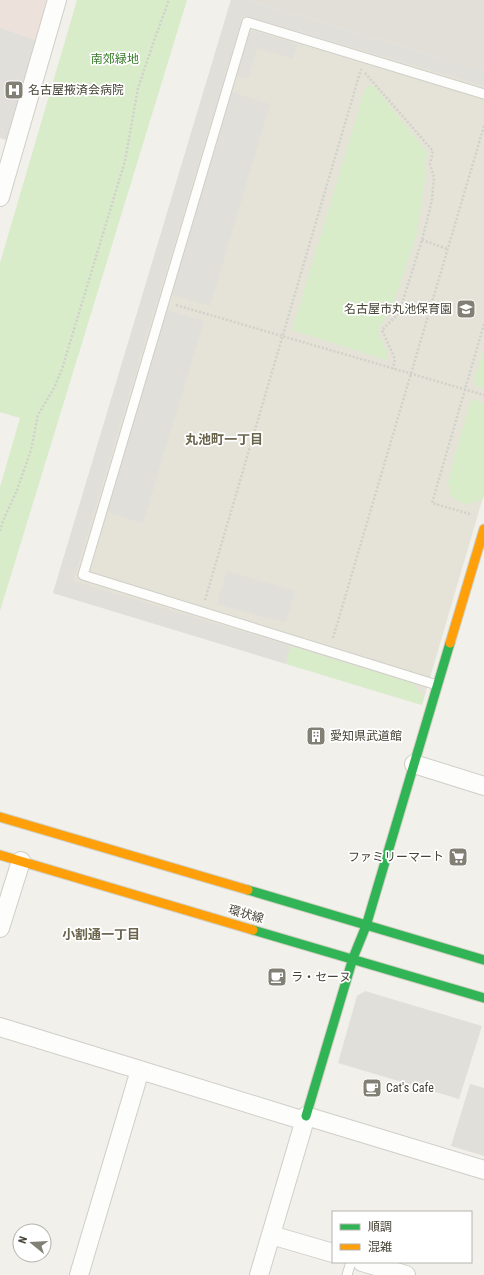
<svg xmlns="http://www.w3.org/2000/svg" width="484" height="1275" viewBox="0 0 484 1275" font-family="'Roboto Condensed','Noto Sans JP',sans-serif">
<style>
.residential{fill:#e5e3d7}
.industrial{fill:#e1dfd8}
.medical{fill:#ece2db}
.green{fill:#d8ecca}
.parking{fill:#e0dfda}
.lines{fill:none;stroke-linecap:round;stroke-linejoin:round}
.lane-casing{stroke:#cfcec8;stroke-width:11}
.street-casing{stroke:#cfcec8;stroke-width:20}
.fast-casing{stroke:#d0cfc1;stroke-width:11}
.slow-casing{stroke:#d0cfc1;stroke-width:11}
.path{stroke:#d1d0ca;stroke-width:2.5;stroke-dasharray:2 2;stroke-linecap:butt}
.lane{stroke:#fdfdfc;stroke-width:9}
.street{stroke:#fdfdfc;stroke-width:18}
.fast{stroke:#30b455;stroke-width:9}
.slow{stroke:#ff9f0a;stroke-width:9}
.labels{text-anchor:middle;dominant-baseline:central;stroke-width:3.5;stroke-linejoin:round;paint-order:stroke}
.park-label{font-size:12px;fill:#367a28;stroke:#fff}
.poi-label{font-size:12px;fill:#474436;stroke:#fff;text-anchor:start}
.street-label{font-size:12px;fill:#474436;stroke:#fff}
.neighbourhood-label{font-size:13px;font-weight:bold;fill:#6a644d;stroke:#fff}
</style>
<rect width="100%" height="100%" fill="#f1f0ea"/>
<path class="residential" d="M 231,0 L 484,71 L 484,494 L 422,705 L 53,593 Z"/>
<path class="industrial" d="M 247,0 L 484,0 L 484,71 Z"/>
<path class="medical" d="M 0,0 L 53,0 L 0,138 Z"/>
<path class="green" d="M 77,0 L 187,0 L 0,611 L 0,487 L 20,418 L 0,412 L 0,263 Z
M 372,84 L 428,153 L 424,161 L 426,173 L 417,233 L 391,310 L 379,327 L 378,332 L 388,354 L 386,360 L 292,330 L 365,89 Z
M 484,348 L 484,388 L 476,386 L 474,381 Z
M 471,399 L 484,403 L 484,494 L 483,499 L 466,505 L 451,496 L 448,481 Z
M 290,646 L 412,683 L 424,697 L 422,705 L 286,664 Z"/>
<path class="parking" d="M 231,0 L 247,0 L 484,71 L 484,86 L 243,15 L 73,581 L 290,646 L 286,664 L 53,593 Z
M 0,28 L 41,42 L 12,142 L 0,138 Z
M 254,31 L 297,44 L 293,59 L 257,48 L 248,79 L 237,76 L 249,34 Z
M 232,92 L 270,104 L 210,306 L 171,295 Z
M 167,310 L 204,321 L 143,523 L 106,512 Z
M 227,571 L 295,591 L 286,623 L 217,604 Z
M 365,991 L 482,1026 L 459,1099 L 338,1063 L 357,996 Z
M 470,1084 L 484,1088 L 484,1156 L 451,1146 Z"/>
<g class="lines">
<defs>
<path id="lane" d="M 437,685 L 83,575 L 247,22 L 484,94
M 347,1275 L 351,1262"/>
<path id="street" d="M 0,197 L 57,0
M 414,764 L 484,786
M 0,928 L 21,861
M 0,1027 L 140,1070
M 271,1235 L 333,1253
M 362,1262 L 406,1275
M 79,1275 L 140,1070 L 305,1121
M 259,1275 L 306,1116 L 484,1170"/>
<path id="fast" d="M 248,890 L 484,960
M 253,930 L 484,998
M 306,1116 L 353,958 L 366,926 L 450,643"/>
<path id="slow" d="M 450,643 L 484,529
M 0,817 L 248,890
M 0,855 L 253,930"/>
</defs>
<use href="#lane" class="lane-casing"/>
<use href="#street" class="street-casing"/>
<use href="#fast" class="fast-casing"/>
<use href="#slow" class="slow-casing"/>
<path class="path" d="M 365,73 L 433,151 L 430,164 L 434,177 L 432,200 L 422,240 L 399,313 L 382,330 L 395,359 L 393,369
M 422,240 L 448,249
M 176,305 L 484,395
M 470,514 L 432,503 L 484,324
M 0,531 L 3,521 L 17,490 L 31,450 L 38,415 L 54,388 L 62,369 L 125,161 L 138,88 L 155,38 L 169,0
M 205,600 L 361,69
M 333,638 L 484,126"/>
<use href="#lane" class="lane"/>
<use href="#street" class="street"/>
<use href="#fast" class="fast"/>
<use href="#slow" class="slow"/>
</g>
<defs>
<symbol id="hospital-square" viewBox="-11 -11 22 22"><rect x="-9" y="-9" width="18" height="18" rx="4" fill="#828075" stroke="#fff"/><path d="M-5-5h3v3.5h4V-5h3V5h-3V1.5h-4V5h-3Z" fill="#fff"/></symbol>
<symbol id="school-square" viewBox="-11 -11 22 22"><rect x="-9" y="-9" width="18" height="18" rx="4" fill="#828075" stroke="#fff"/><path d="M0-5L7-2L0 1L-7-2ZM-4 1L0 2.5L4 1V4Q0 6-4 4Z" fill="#fff"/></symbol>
<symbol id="building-square" viewBox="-11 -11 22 22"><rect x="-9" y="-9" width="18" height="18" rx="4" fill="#828075" stroke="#fff"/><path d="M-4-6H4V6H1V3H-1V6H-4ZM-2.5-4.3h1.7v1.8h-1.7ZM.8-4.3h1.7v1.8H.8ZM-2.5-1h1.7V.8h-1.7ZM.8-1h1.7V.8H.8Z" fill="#fff"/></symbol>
<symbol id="supermarket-square" viewBox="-11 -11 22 22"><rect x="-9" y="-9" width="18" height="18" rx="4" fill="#828075" stroke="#fff"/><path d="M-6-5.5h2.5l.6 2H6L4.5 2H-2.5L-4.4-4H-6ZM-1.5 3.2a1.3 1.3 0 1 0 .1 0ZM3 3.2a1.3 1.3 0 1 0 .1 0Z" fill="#fff"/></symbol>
<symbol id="cafe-square" viewBox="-11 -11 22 22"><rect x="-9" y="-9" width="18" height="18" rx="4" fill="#828075" stroke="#fff"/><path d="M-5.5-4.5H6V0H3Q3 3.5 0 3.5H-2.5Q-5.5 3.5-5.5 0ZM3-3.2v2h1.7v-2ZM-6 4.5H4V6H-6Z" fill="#fff"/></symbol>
</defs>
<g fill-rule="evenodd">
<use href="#hospital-square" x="3" y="79" width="22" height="22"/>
<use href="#school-square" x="455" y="298" width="22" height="22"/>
<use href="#building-square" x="305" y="725" width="22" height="22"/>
<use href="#supermarket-square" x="447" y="846" width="22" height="22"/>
<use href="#cafe-square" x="266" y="966" width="22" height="22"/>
<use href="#cafe-square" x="361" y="1077" width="22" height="22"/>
</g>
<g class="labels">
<g class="park-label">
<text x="115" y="59">南郊緑地</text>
</g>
<g class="poi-label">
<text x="28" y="90">名古屋掖済会病院</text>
<text x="452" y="309" text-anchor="end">名古屋市丸池保育園</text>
<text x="330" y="736">愛知県武道館</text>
<text x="444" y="857" text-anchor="end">ファミリーマート</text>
<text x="291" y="977">ラ・セーヌ</text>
<text x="386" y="1088">Cat's Cafe</text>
</g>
<g class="street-label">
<text transform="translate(246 914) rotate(16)">環状線</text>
</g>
<g class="neighbourhood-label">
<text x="224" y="439">丸池町一丁目</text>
<text x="101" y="934">小割通一丁目</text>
</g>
</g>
<rect x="332" y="1211" width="140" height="52" fill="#ffffff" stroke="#b5b4af"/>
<rect x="340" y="1224" width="20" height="6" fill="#30b455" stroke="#b5b4af"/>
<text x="368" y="1231" font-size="12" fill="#474436">順調</text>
<rect x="340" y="1244" width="20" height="6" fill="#ff9f0a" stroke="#b5b4af"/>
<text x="368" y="1251" font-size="12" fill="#474436">混雑</text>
<g transform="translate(32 1243) rotate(288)"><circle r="19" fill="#ffffff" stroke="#b5b4af"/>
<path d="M0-3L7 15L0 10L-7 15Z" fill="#828075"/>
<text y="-6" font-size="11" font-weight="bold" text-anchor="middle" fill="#474436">N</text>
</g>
</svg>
